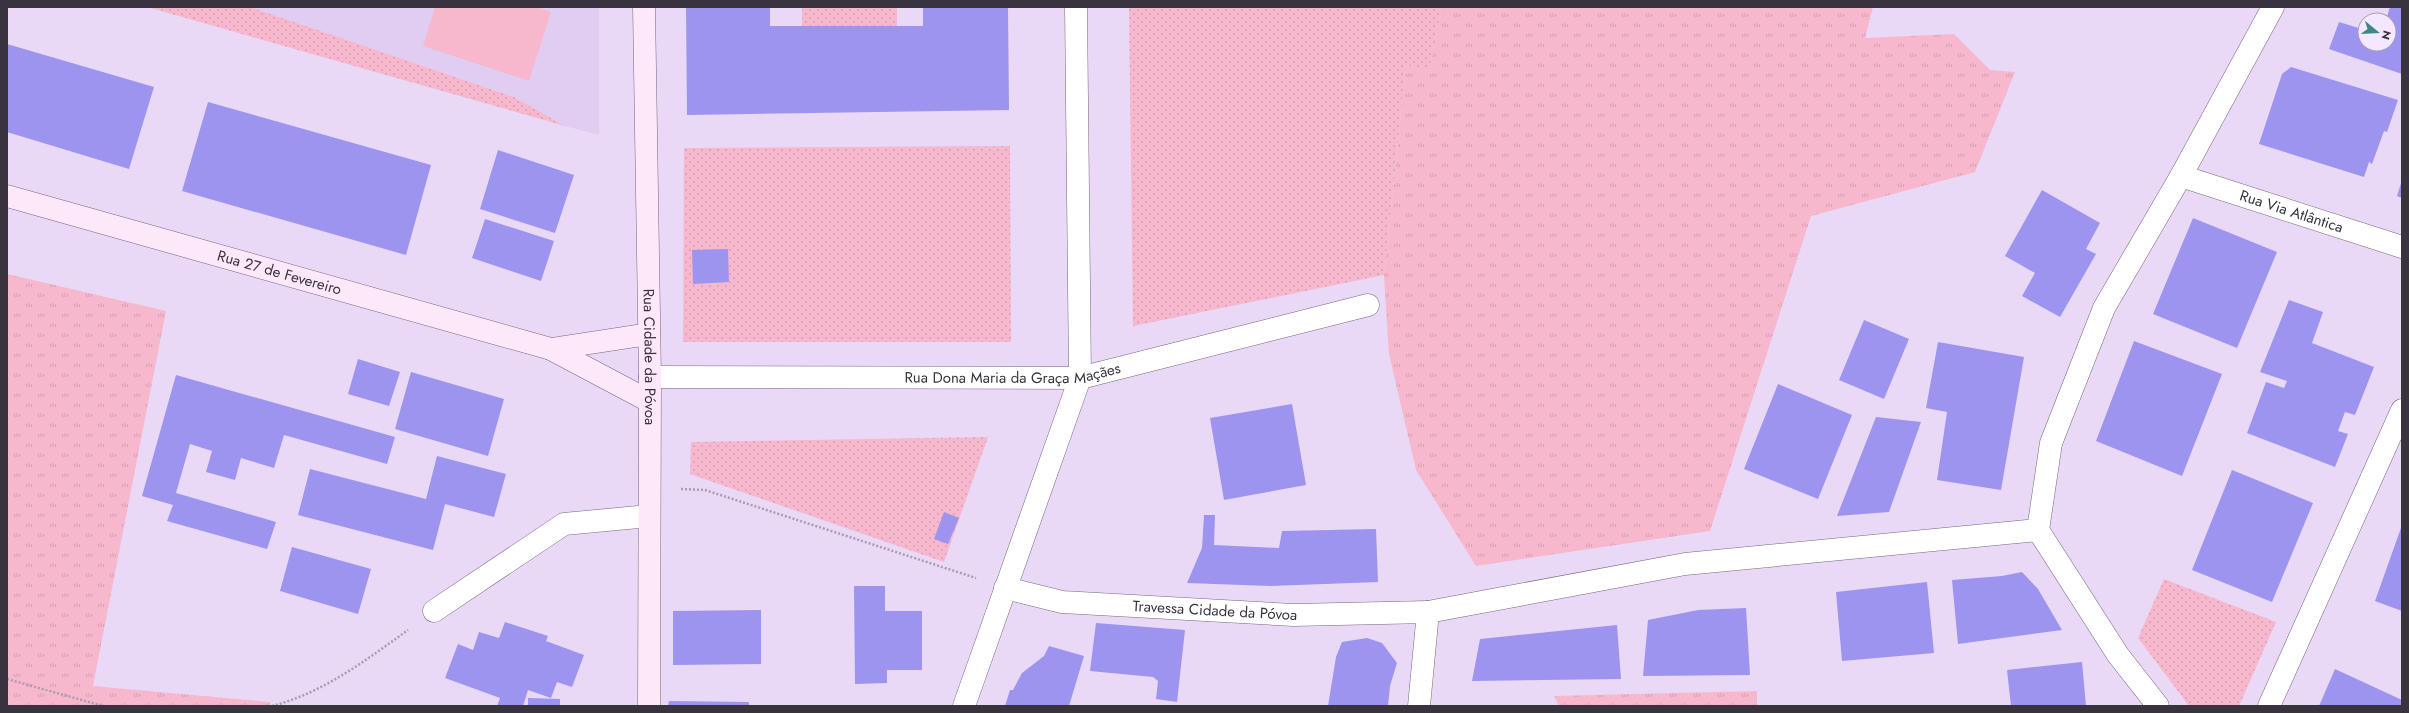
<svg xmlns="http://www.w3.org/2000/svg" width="2409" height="713" viewBox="0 0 2409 713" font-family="Jost,sans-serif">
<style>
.built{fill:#e1cdf1}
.grass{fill:url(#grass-tufts)}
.garden{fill:url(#garden-dots)}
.pitch{fill:#f7b8ce}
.building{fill:#9c94ee}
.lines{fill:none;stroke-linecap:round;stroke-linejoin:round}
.street-casing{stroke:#746780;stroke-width:23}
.secondary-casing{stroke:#746780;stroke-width:23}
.path{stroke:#a99cb3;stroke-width:2.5;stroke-dasharray:2 2;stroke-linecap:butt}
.street{stroke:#fff;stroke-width:22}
.secondary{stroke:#fde8f9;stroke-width:22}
.labels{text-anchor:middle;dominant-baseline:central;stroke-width:3;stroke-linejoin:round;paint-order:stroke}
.street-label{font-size:15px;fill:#39333e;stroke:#f4e8ff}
</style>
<defs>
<pattern id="grass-tufts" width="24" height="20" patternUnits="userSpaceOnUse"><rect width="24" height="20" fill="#f7b8ce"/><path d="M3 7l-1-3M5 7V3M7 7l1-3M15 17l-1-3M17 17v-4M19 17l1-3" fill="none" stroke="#d49fb2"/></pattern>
<pattern id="garden-dots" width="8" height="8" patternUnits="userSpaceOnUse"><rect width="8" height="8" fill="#f7b8ce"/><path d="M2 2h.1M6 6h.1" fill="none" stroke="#d49fb2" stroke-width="1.8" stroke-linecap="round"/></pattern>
</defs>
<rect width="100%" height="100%" fill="#e9d9f6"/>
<path class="built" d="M 250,7 L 599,7 L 599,135 L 565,126 L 514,97 Z"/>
<path class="grass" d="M 1442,7 L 1873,7 L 1865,38 L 1954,34 L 1990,70 L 2015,72 L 1975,172 L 1811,216 L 1710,531 L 1476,566 L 1416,470 L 1389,354 L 1384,275 L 1406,65 L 1429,71 Z
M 7,274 L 166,311 L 93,686 L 270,702 L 270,706 L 7,706 Z
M 1757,691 L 1757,706 L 1559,706 L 1554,696 Z"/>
<path class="garden" d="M 147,7 L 250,7 L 514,97 L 565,126 Z
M 802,7 L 897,7 L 897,26 L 802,26 Z
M 1129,7 L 1442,7 L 1429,71 L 1406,65 L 1384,275 L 1133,326 Z
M 1010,146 L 1011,342 L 683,342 L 684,148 Z
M 988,437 L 944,562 L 690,474 L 691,442 Z
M 2164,579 L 2276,622 L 2239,706 L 2189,706 L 2138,638 Z"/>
<path class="pitch" d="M 435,7 L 535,7 L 551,12 L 529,81 L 423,46 Z"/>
<path class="building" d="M 686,7 L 770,7 L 770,26 L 923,26 L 923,7 L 1008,7 L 1009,110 L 687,115 Z
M 2390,7 L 2402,7 L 2402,74 L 2329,49 L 2339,22 L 2365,30 L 2365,44 L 2389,44 L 2389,20 L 2386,20 Z
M 7,44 L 154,87 L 129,169 L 7,132 Z
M 2291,67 L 2398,100 L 2387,132 L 2384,131 L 2372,164 L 2369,162 L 2364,177 L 2259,144 L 2282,74 Z
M 208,102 L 431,165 L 406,255 L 182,191 Z
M 498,150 L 574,175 L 555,233 L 480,209 Z
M 2402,180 L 2402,198 L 2397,196 Z
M 2042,190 L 2100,223 L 2086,249 L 2096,254 L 2060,317 L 2022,296 L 2035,273 L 2005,256 Z
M 2193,218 L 2277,252 L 2237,348 L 2153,314 Z
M 485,219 L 554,241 L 541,281 L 472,258 Z
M 728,249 L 729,282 L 693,284 L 692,250 Z
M 2289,300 L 2323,312 L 2312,343 L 2374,367 L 2355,415 L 2345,412 L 2338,431 L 2348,434 L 2335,467 L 2247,433 L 2266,382 L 2284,388 L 2287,381 L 2260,372 Z
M 1864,320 L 1909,339 L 1884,399 L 1839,380 Z
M 2134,341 L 2222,374 L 2182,476 L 2096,441 Z
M 1938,342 L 2024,357 L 2001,490 L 1937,480 L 1947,412 L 1926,408 Z
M 358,359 L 400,372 L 389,406 L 348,394 Z
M 411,372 L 504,399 L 488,456 L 395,429 Z
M 176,375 L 395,437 L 387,464 L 284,435 L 274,468 L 241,458 L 235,480 L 206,472 L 212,451 L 190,444 L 176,493 L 276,522 L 267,549 L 167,521 L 173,505 L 142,496 Z
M 1778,384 L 1852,415 L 1818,499 L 1744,469 Z
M 1292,404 L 1306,485 L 1224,500 L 1210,418 Z
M 1876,417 L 1921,422 L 1889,512 L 1837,516 Z
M 437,456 L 506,474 L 494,517 L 445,504 L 433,550 L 298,515 L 310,469 L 426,499 Z
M 2232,470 L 2313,503 L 2272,602 L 2192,570 Z
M 944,512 L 959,518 L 948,544 L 934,539 Z
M 1204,515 L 1215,515 L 1214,545 L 1279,548 L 1282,531 L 1376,529 L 1378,582 L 1270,586 L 1187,583 L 1202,548 Z
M 2402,525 L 2402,611 L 2375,601 Z
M 292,547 L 371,569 L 358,614 L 280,591 Z
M 2022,572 L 2038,589 L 2062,630 L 1958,644 L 1952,580 L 2002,576 Z
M 1927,582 L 1934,653 L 1842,661 L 1836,592 Z
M 854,586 L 885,586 L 885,611 L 922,611 L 922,670 L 887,670 L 887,683 L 855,684 Z
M 1746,608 L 1750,675 L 1643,676 L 1648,620 L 1698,610 Z
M 761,610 L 761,664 L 673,665 L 673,611 Z
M 505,622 L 548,636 L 546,641 L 584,655 L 572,687 L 557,682 L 551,698 L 528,690 L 523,706 L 497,706 L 500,698 L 445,678 L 458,644 L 473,650 L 479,632 L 499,638 Z
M 1096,623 L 1185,630 L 1177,702 L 1156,699 L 1158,681 L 1153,677 L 1090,671 Z
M 1617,625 L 1621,679 L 1472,681 L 1480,639 Z
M 1367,638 L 1382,643 L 1397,663 L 1390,686 L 1388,706 L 1328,706 L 1336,657 L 1342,642 Z
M 1049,646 L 1084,656 L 1069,706 L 1005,706 L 1010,690 L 1013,690 L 1022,673 L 1044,656 Z
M 2082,662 L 2086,706 L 2011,706 L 2007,670 Z
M 2335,669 L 2402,700 L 2402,706 L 2319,706 Z
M 528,698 L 560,699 L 560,706 L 528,706 Z
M 669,701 L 749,702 L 749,706 L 668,706 Z"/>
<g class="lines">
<defs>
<g id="street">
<path id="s1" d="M 2181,176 L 2402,247"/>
<path id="s2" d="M 650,377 L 1080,378 L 1368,305"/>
<path id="s3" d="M 1005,588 L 1062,602 L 1294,615 L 1428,612"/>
<path d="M 434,611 L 564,524 L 649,516"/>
<path d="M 964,706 L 1080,378 L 1076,7"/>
<path d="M 1419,706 L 1428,612 L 1685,564 L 2038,530"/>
<path d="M 2158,706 L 2118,655 L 2038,530 L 2051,443 L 2104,308 L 2181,176 L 2273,7"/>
<path d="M 2269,706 L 2402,410"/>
</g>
<g id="secondary">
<path id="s4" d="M 644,7 L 650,377 L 649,706"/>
<path id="s5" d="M 7,196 L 551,349 L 649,401"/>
<path d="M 551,349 L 649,334"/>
</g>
</defs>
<use href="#street" class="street-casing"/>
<use href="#secondary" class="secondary-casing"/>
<path class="path" d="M 681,489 L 705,490 L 976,578
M 7,679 L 103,706
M 272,706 C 323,693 366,660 408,630"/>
<use href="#street" class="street"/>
<use href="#secondary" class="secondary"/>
</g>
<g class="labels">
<g class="street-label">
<text stroke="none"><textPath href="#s1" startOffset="116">Rua Via Atlântica</textPath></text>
<text stroke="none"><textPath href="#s5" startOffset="283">Rua 27 de Fevereiro</textPath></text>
<text stroke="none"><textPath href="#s4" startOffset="350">Rua Cidade da Póvoa</textPath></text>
<text stroke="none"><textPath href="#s2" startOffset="363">Rua Dona Maria da Graça Maçães</textPath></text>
<text stroke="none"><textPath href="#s3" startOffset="212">Travessa Cidade da Póvoa</textPath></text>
</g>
</g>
<rect width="2409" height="713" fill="none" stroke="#39333e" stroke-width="16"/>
<g transform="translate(2377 32) rotate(108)"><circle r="19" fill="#f4e8ff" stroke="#a9a0b2"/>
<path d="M0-3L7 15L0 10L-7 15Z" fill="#3f8786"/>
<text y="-6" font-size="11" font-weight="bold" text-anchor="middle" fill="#39333e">N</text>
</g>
</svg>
